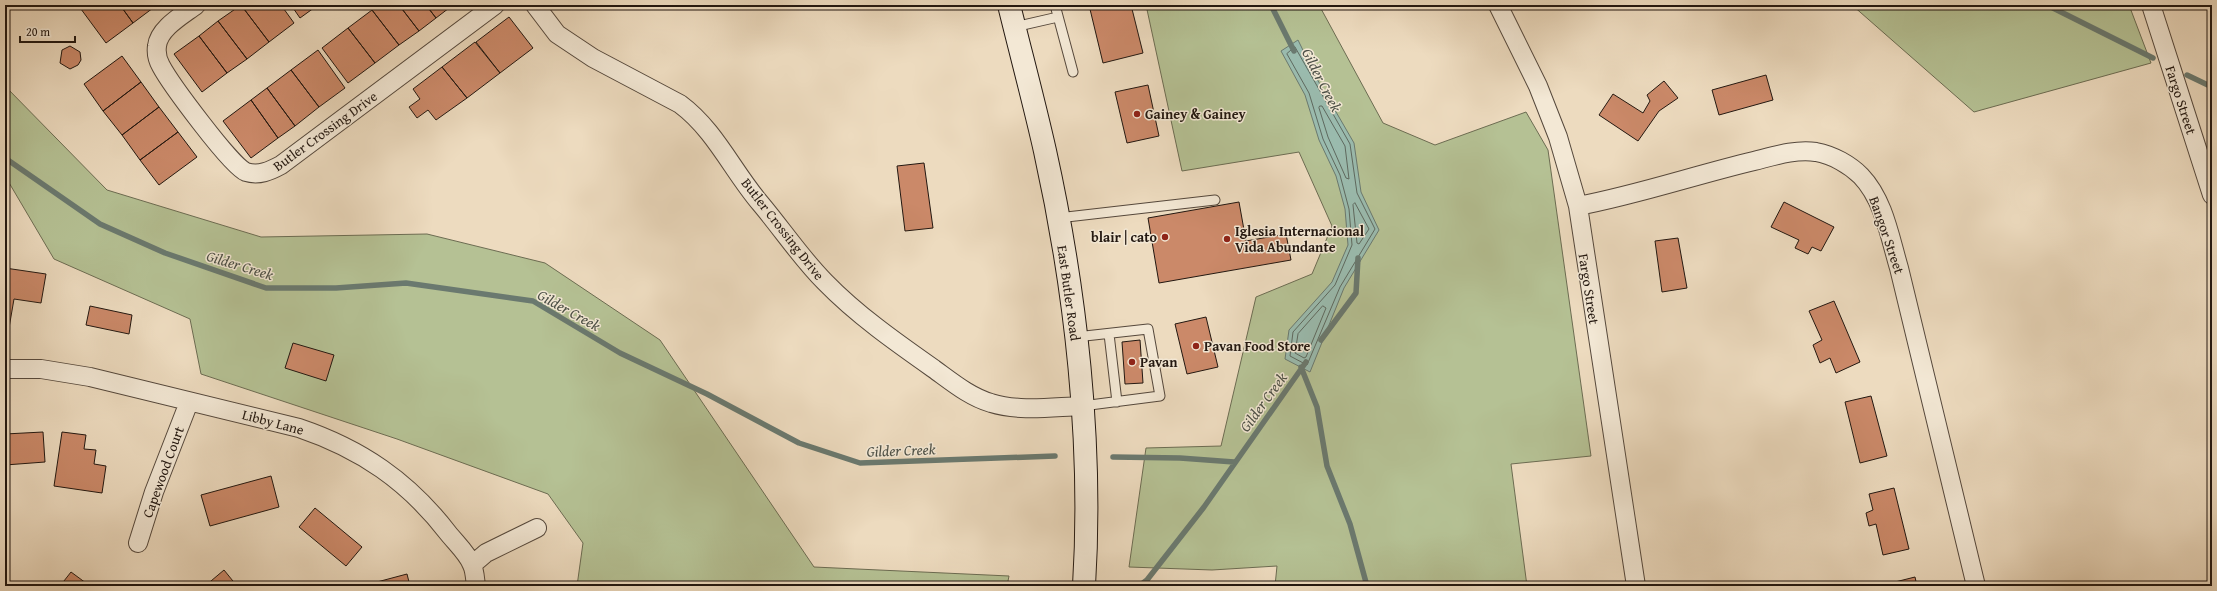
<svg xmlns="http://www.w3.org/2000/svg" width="2217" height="591" viewBox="0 0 2217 591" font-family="'Gentium Book Plus',serif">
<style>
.green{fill:#b5c194;stroke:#6c6c52}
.water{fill:#9abbae;stroke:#6a796f}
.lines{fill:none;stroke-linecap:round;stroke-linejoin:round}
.shore{stroke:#5e695f;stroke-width:1}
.stream{stroke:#6a796f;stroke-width:5.5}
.building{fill:#cb8969;stroke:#221710}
.lane-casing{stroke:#55483c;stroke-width:11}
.street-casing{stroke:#55483c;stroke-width:20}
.secondary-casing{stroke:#221710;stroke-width:24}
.lane{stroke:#f3e8d5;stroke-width:9}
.street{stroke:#f3e8d5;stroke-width:18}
.secondary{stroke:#f3e8d5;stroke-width:22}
.poi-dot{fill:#8f2418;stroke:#f3e8d5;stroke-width:1.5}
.labels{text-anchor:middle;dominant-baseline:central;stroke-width:3;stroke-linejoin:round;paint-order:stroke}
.street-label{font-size:14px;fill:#221710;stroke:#f3e8d5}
.poi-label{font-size:14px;font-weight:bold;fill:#221710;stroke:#f3e8d5;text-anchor:start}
.water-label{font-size:15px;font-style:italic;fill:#4c5047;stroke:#f3e8d5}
</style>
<rect width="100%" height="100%" fill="#eddbbf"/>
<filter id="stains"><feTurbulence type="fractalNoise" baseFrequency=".005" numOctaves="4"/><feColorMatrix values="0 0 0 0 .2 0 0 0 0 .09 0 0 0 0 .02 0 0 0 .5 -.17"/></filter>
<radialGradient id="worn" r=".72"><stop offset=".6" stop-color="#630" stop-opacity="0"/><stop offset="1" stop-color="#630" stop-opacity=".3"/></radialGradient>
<path class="green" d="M 1146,5 L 1319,5 L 1383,123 L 1435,145 L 1526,112 L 1548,150 L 1591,456 L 1511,464 L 1527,586 L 1275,586 L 1277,566 L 1212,570 L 1129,567 L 1146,448 L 1221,446 L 1256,297 L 1312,274 L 1332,226 L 1299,152 L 1182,171 Z
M 1852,5 L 2129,5 L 2151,63 L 1974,112 Z
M 5,86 L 107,190 L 261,237 L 427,234 L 545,263 L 660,340 L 814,567 L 1009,576 L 1007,586 L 577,586 L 583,543 L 548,494 L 397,439 L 201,374 L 190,319 L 54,259 L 8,181 L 5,179 Z"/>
<path class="water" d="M 1298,40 L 1317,79 L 1354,143 L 1361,192 L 1379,230 L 1344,288 L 1310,372 L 1285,359 L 1289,330 L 1332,282 L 1348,245 L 1345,209 L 1336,176 L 1319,140 L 1305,95 L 1281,51 Z"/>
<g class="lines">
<path class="shore" d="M 1295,47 L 1350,144 L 1357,193 L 1375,229 L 1340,287 L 1307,365 L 1290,356 L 1293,332 L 1335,285 L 1352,245 L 1349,209 L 1340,175 L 1323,139 L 1309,93 L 1287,54 Z
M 1320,106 L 1322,106 L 1345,146 L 1349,179 L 1346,178 L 1328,137 L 1319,108 Z
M 1355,203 L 1369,229 L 1359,244 L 1357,243 L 1353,205 Z
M 1323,306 L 1326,308 L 1306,357 L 1304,358 L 1295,353 L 1298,334 Z"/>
<path class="stream" d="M 1271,5 L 1294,51
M 2047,5 L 2153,58
M 2187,75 L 2212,87
M 5,158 L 100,224 L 165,253 L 266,288 L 336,288 L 406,283 L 533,301 L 620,353 L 707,394 L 799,443 L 860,463 L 1055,456
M 1321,340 L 1356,293 L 1358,258
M 1301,367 L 1317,407 L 1327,466 L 1350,524 L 1367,586
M 1113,457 L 1180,458 L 1234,462
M 1139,586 L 1147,580 L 1204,507 L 1306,362"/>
</g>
<path class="building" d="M 78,5 L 120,5 L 133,23 L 106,43 Z
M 120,5 L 157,5 L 133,23 Z
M 241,5 L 269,42 L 247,59 L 218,21 Z
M 241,5 L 281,5 L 294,23 L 269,42 Z
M 291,5 L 318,5 L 300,18 Z
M 379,5 L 399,5 L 419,31 L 399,45 L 372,10 Z
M 399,5 L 426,5 L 436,18 L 419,31 Z
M 426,5 L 453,5 L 436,18 Z
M 1089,5 L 1131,5 L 1143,53 L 1103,63 Z
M 372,10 L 399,45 L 375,63 L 348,28 Z
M 509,17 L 533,48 L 500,73 L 476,42 Z
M 218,21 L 247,59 L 227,73 L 199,36 Z
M 348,28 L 375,63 L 348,83 L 322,48 Z
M 199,36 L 227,73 L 202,92 L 174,54 Z
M 475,42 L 500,73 L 467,98 L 442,67 Z
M 70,46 L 80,52 L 81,60 L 78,65 L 70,69 L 60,63 L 62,50 Z
M 318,50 L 345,88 L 319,107 L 291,70 Z
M 122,56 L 141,82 L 103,111 L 84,84 Z
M 442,67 L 467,98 L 436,120 L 428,110 L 417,118 L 409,107 L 420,99 L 413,89 Z
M 291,70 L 319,107 L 295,126 L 267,88 Z
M 1766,75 L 1773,100 L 1719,115 L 1712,90 Z
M 1664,81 L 1678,98 L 1659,111 L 1638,141 L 1599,115 L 1613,94 L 1643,113 L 1650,101 L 1647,95 Z
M 141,82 L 159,107 L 122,135 L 103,111 Z
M 1148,85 L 1159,136 L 1127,143 L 1115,92 Z
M 267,88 L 295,126 L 278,138 L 251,100 Z
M 251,100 L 278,138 L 251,158 L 223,121 Z
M 159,107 L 178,132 L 140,160 L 122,135 Z
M 178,132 L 197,157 L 159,185 L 140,160 Z
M 924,163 L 933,228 L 905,231 L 897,166 Z
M 1239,202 L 1246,241 L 1286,234 L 1291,260 L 1159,283 L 1148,218 Z
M 1784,202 L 1834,227 L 1821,251 L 1812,247 L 1808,254 L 1795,248 L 1799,240 L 1771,227 Z
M 1678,238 L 1687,288 L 1662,292 L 1655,241 Z
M 5,268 L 46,274 L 41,303 L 14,299 L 9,328 L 5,327 Z
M 1834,301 L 1860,362 L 1836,373 L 1830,358 L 1820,363 L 1813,345 L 1822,340 L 1809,311 Z
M 90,306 L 132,315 L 129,334 L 86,325 Z
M 1206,317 L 1218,367 L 1187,374 L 1175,324 Z
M 1140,340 L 1143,383 L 1125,384 L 1122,342 Z
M 293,343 L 334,355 L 326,381 L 285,368 Z
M 1871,396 L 1887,456 L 1860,463 L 1845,402 Z
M 43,432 L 45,462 L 5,465 L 5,434 Z
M 62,432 L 86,435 L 84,449 L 96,450 L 94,464 L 106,466 L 102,493 L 54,486 Z
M 271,476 L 279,507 L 210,526 L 201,495 Z
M 1894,488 L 1909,549 L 1883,555 L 1876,524 L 1869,526 L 1866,513 L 1873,510 L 1869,494 Z
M 315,508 L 362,547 L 346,566 L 299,527 Z
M 224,570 L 237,586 L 205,586 Z
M 71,572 L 90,586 L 60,586 Z
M 407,574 L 410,586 L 378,586 L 377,582 Z
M 1915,577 L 1917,586 L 1892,586 L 1891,583 Z"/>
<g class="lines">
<defs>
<path id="lane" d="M 1055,5 L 1073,72
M 1014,27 L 1058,17
M 1058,218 L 1215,200
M 1109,334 L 1117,402
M 1076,337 L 1148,329 L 1160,396 L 1082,406"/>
<path id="street" d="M 196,5 C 183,15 159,28 157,46 C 156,53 157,59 161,66 C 170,83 231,166 246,172 C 259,176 270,171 281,165 L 495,5
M 535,5 L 557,34 L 593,58 L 680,104 C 715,130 732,170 760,203 C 782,229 801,258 825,282 C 857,315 897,343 934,369 C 952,382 970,397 991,403 C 1020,412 1052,407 1082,406
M 1498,5 L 1538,86 L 1558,137 L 1578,206 L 1636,586
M 2151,5 L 2212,195
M 1578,206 C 1637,195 1695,175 1754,161 C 1774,156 1795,149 1816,152 C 1833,155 1850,165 1861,176 C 1884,200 1890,238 1899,268 L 1976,586
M 5,369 L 41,369 L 90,377 L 299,428 C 361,449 408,481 448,533 C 456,543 468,554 472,565 C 475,571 475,580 476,586
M 138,543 L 154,492 L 189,402
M 472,565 L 486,553 L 537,528"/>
<path id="secondary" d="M 1009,5 C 1021,54 1034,102 1045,151 C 1076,291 1093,443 1084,586"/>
</defs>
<use href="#lane" class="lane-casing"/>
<use href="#street" class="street-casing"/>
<use href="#secondary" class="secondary-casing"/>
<use href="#lane" class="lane"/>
<use href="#street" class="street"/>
<use href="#secondary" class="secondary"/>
</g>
<g class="poi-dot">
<circle cx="1137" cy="114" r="4"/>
<circle cx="1165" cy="237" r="4"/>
<circle cx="1227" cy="239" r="4"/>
<circle cx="1196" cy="346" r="4"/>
<circle cx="1132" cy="362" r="4"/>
</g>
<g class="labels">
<g class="street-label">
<text transform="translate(2181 100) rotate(72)">Fargo Street</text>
<text transform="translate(325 131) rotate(-36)">Butler Crossing Drive</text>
<text transform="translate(783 229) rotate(52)">Butler Crossing Drive</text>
<text transform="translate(1887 235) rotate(71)">Bangor Street</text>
<text transform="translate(1589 289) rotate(81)">Fargo Street</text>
<text transform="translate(1069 293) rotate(82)">East Butler Road</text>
<text transform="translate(273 422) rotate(15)">Libby Lane</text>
<text transform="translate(163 472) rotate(-70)">Capewood Court</text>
</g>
<g class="poi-label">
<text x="1145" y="114">Gainey &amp; Gainey</text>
<text x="1235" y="231">Iglesia Internacional<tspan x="1235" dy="16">Vida Abundante</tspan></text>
<text x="1157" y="237" text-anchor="end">blair | cato</text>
<text x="1204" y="346">Pavan Food Store</text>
<text x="1140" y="362">Pavan</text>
</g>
<g class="water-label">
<text transform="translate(1322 80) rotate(63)">Gilder Creek</text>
<text transform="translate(240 265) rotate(17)">Gilder Creek</text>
<text transform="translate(569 310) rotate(29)">Gilder Creek</text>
<text transform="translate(1263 402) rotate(-54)">Gilder Creek</text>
<text transform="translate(901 450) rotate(-2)">Gilder Creek</text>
</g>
</g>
<rect width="2217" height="591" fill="none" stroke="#eddbbf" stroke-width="20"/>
<rect x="6" y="6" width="2205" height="579" fill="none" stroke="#221710" stroke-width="2"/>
<rect x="10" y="10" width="2197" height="571" fill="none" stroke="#221710"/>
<path d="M20 36v6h55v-6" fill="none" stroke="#221710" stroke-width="2"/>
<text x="26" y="36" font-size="12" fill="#221710" stroke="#f3e8d5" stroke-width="3" paint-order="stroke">20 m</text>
<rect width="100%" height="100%" filter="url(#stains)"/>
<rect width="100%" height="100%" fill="url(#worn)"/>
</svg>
